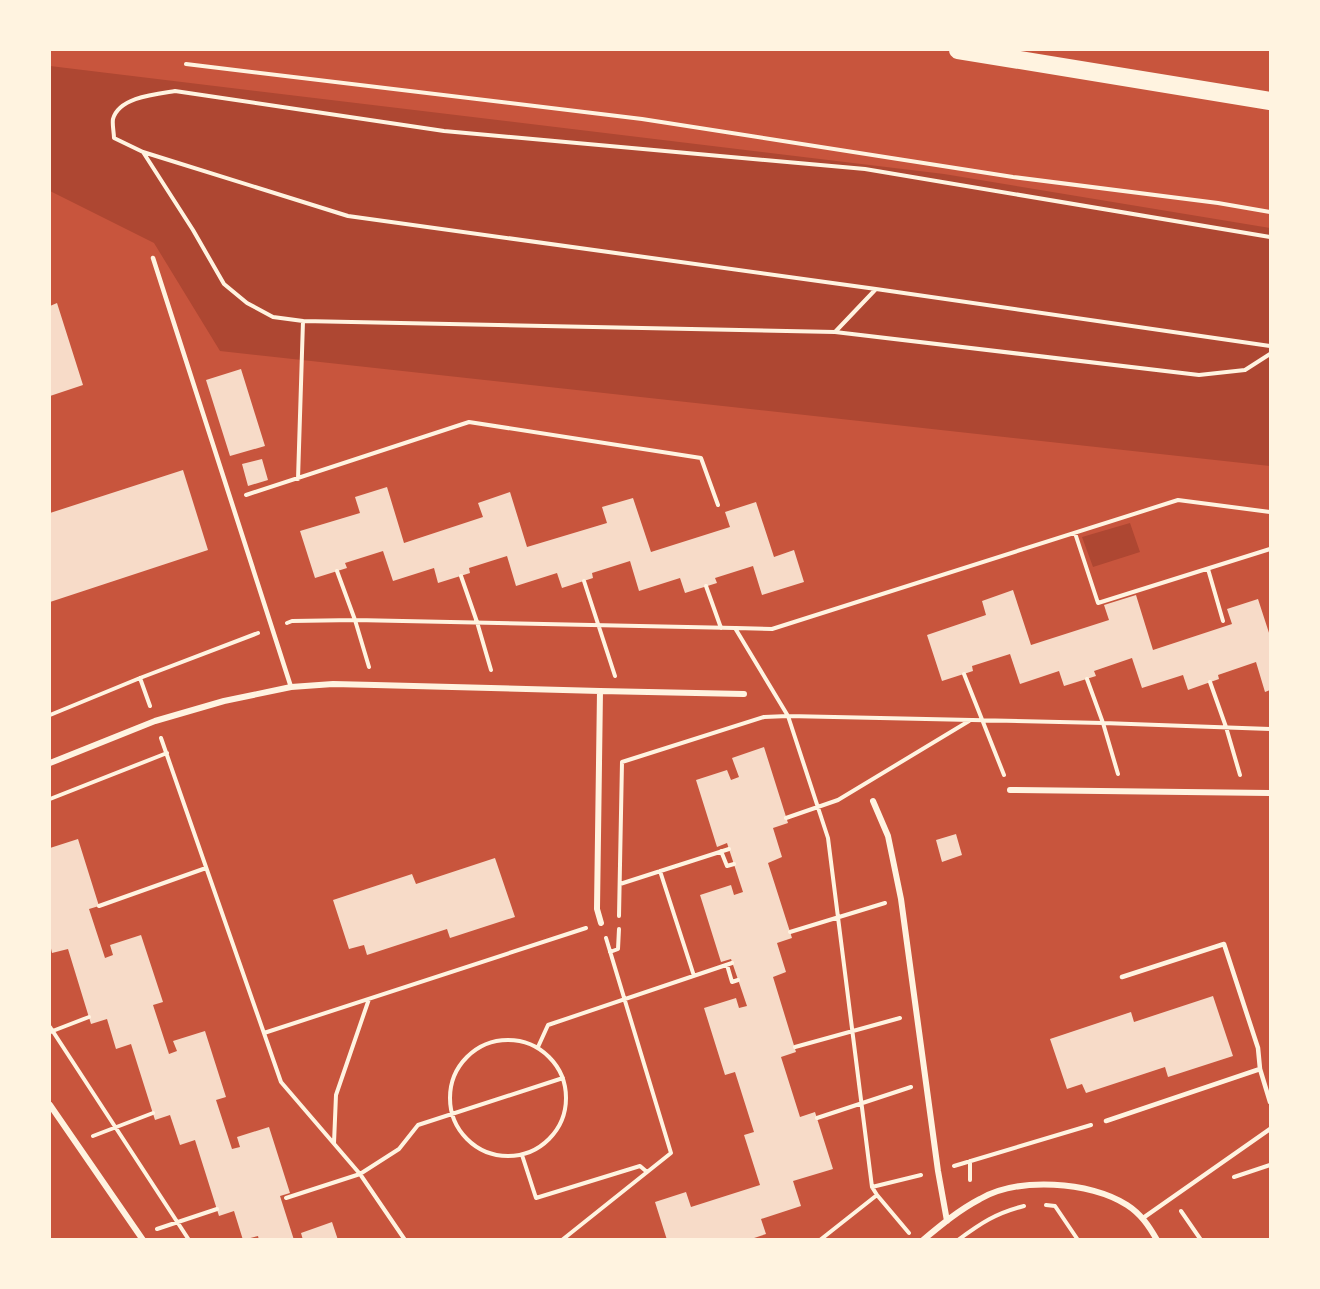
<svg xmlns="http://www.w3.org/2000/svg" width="1320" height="1289" viewBox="0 0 1320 1289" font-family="'Titillium Web',sans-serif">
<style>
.green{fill:#ae4732}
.building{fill:#f7dbc8}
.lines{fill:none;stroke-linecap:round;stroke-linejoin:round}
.path{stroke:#fff3e0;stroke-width:4}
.service{stroke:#fff3e0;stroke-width:4.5}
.minor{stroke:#fff3e0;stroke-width:6}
.motorway{stroke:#fff3e0;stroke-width:18}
</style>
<rect width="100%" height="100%" fill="#c8553d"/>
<path class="green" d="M 50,66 L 944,174 L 1270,228 L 1270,466 L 220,351 L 154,243 L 50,191 Z
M 1130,523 L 1140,552 L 1093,567 L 1082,537 Z"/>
<path class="building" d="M 57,303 L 83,385 L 50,396 L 50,306 Z
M 241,369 L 265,446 L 230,456 L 206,380 Z
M 262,459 L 268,480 L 248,486 L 242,464 Z
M 183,470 L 208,550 L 50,602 L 50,513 Z
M 387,487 L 404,543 L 483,517 L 478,503 L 510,492 L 527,547 L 607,523 L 602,507 L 633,498 L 651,552 L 730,527 L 725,512 L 756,502 L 774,557 L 794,550 L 804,582 L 762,595 L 753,566 L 715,578 L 717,583 L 685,593 L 680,578 L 639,591 L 630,561 L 592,573 L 593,578 L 562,588 L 557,573 L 516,586 L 507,556 L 469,568 L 470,573 L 438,583 L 434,568 L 393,581 L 383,551 L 345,563 L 347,568 L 315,578 L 300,531 L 360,513 L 355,497 Z
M 1013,590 L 1031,645 L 1109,620 L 1104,605 L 1136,595 L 1153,650 L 1232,624 L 1227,609 L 1258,599 L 1270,636 L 1270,690 L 1265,692 L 1256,662 L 1218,675 L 1219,679 L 1188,690 L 1183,675 L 1142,688 L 1132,658 L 1094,671 L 1096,676 L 1064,686 L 1059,671 L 1020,684 L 1010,654 L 972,666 L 973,671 L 942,681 L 927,635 L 986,615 L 982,601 Z
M 764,747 L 788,823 L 773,828 L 782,857 L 768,863 L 792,938 L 777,943 L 786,972 L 773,977 L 796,1052 L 781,1057 L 800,1117 L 815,1112 L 833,1169 L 793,1181 L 801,1206 L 761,1219 L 766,1234 L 748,1240 L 667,1240 L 655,1202 L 686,1192 L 691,1207 L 760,1185 L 744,1135 L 754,1132 L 735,1072 L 725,1075 L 704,1008 L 736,998 L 739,1008 L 747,1006 L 731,959 L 721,962 L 700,895 L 731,885 L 734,895 L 743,892 L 727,843 L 717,847 L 696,780 L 727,770 L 731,780 L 739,777 L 732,758 Z
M 956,834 L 962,855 L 942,862 L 936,840 Z
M 78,839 L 99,906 L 89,909 L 105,958 L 113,955 L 110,945 L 141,935 L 163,1002 L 153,1005 L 169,1054 L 177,1051 L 173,1041 L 205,1031 L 226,1097 L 216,1100 L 232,1149 L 240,1147 L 237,1137 L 269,1127 L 290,1193 L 280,1196 L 294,1240 L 259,1240 L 258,1236 L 243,1240 L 234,1211 L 219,1216 L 195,1140 L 180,1145 L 170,1115 L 155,1120 L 131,1044 L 116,1049 L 107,1019 L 91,1024 L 68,949 L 52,953 L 50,944 L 50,848 Z
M 495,858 L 515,917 L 450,938 L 447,929 L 367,955 L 364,945 L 349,949 L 333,900 L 412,874 L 416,884 Z
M 1213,996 L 1233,1056 L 1168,1077 L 1165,1067 L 1086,1093 L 1082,1084 L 1067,1089 L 1050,1039 L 1131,1012 L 1134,1022 Z
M 332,1222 L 338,1240 L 303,1240 L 301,1233 Z"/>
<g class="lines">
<path class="path" d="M 186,64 L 642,119 L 1013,177 L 1218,203 L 1270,212
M 143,152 L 193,230 L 224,284 L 247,303 L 273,317 L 303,321
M 1270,237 L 865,169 L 444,131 L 175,91 C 156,94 119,97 113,119 C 112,124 114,133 114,138 L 143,152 L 348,216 L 876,289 L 1270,346
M 835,332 L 875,290
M 298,479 L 303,321 L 835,332 L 1199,375 L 1245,370 L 1270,354
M 246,495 L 469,422 L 701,458 L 718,505
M 1075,533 L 1098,603 L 1270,549
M 1208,569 L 1223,621
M 337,571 L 355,620 L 369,667
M 461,576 L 477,622 L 491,670
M 584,581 L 615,676
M 706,586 L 721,628
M 287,623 L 292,621 L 355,620 L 735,628 L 788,716 L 828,838 L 872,1187 L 877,1195 L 909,1233
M 736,628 L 772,629 L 1178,500 L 1270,512
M 964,674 L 1004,775
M 140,678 L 150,706
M 1087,679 L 1103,723 L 1118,774
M 1210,682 L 1226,727 L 1240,775
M 50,715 L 140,678 L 258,633
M 161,738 L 281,1082 L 360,1174 L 405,1240
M 50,799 L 167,753
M 786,818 L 838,800 L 969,721
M 721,851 L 727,866 L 734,864
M 660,871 L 694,976
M 620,884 L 729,849
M 99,906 L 206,868
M 619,916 L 622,762 L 764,717 L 788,716 L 1103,723 L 1270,729
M 790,932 L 885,903
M 610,952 L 618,949 L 619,929
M 727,965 L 732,982 L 738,980
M 50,1027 L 189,1240
M 50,1032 L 89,1017
M 264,1033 L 586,928
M450 1098a58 58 0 1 1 116 0a58 58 0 1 1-116 0Z
M 538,1047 L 548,1025 L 732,963
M 795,1047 L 900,1018
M 817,1118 L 911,1087
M 93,1136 L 153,1113
M 334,1143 L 336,1095 L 369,999
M 522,1155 L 536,1198 L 640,1166 L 647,1172
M 954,1166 L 1091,1125
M 1234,1177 L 1270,1165
M 970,1180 L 970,1161
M 872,1187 L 921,1175
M 286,1198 L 360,1174 L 399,1149 L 418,1125 L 563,1078
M 1046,1205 L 1055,1206 L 1078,1240
M 1181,1211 L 1201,1240
M 157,1229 L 217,1209
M 562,1240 L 671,1153 L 606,938
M 820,1240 L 877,1195
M 958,1240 C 981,1223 996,1213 1024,1206"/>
<path class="service" d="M 153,258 L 291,687
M 1122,977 L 1224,944 L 1258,1048 L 1260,1069
M 1106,1121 L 1260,1069 L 1270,1102
M 1143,1218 L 1270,1129"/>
<path class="minor" d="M 600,691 L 597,909 L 601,923
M 50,763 L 155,721 L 224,701 L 291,687 L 333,684 L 375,685 L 600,691 L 744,694
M 1010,790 L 1270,793
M 873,801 L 888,836 L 901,899 L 938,1171 L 947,1221
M 50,1105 L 143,1240
M 923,1240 C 941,1225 959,1210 980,1199 C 1018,1177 1090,1181 1127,1205 C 1141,1214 1149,1226 1157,1240"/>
<path class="motorway" d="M 958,50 L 1270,101"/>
</g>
<rect width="1320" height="1289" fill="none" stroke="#fff3e0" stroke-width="102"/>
</svg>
